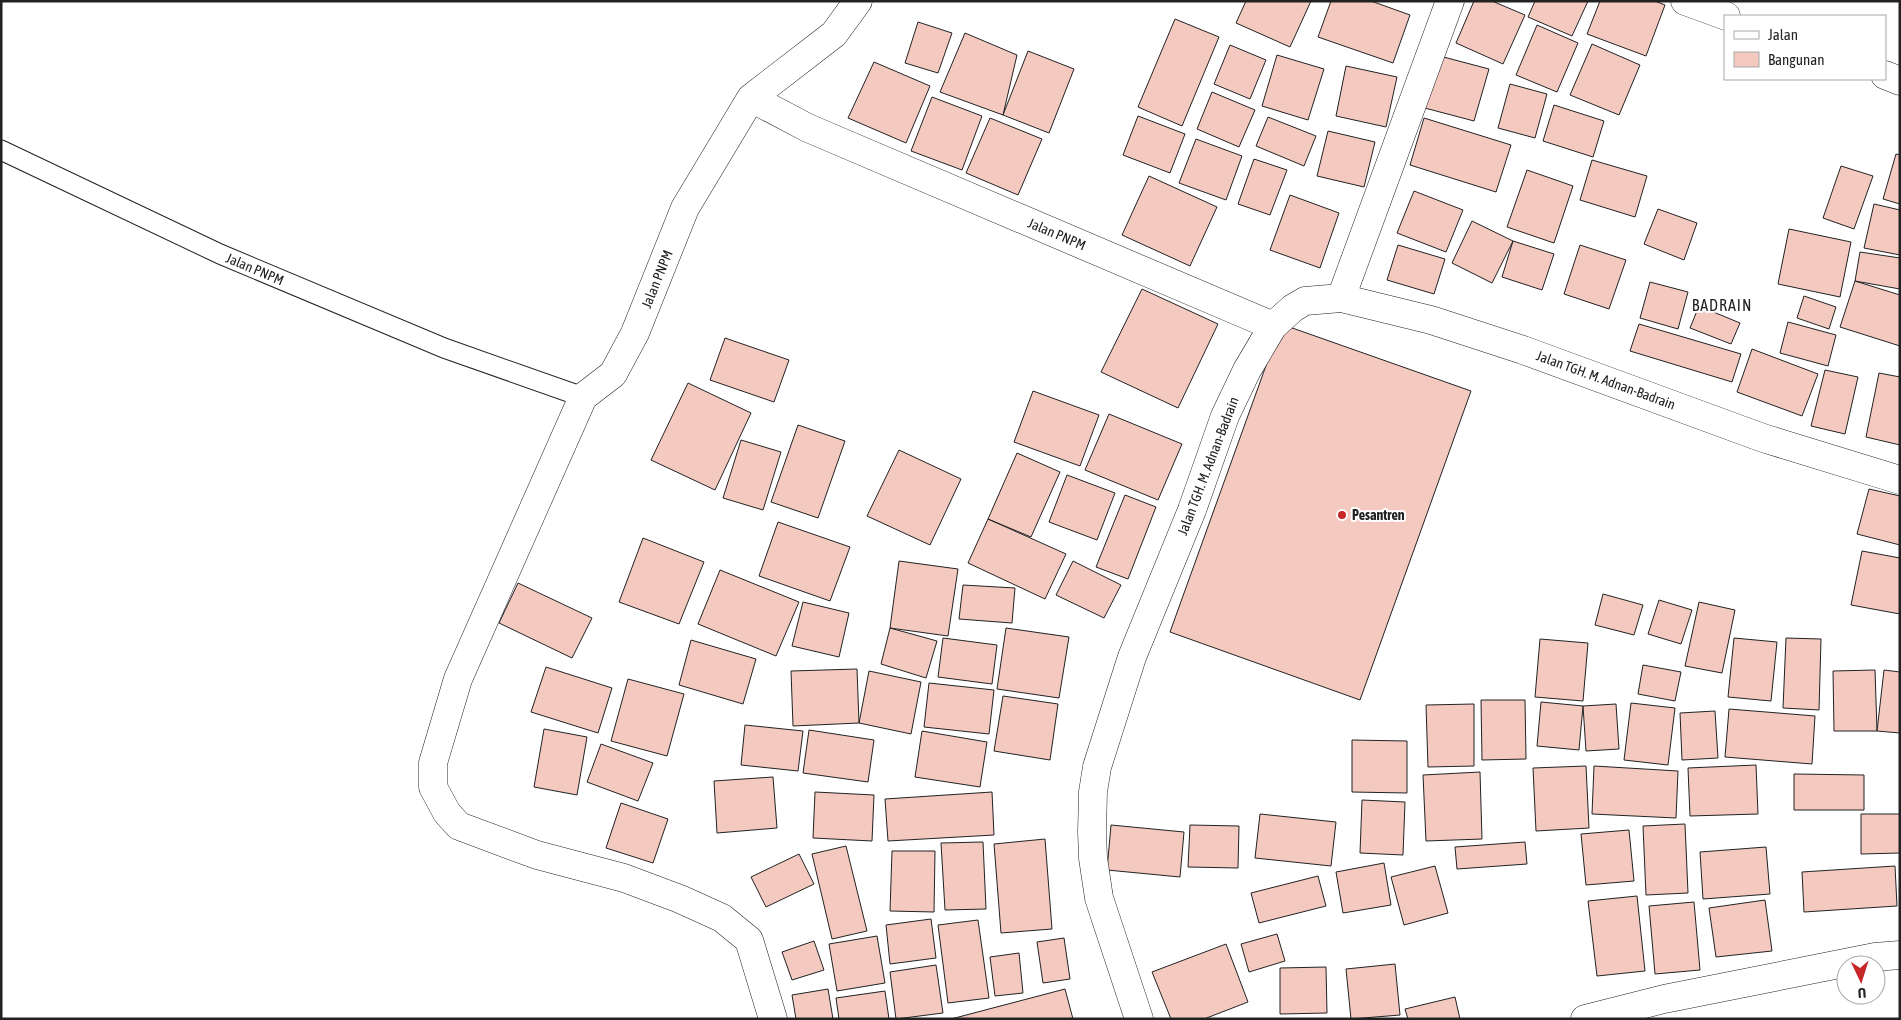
<svg xmlns="http://www.w3.org/2000/svg" width="1901" height="1020" viewBox="0 0 1901 1020" font-family="'Asap Condensed',sans-serif">
<style>
.building{fill:#f3c9c0;stroke:#222}
.lines{fill:none;stroke-linecap:round;stroke-linejoin:round}
.service-casing{stroke:#222;stroke-width:21}
.minor-casing{stroke:#222;stroke-width:29}
.tertiary-casing{stroke:#222;stroke-width:29}
.service{stroke:#fff;stroke-width:19}
.minor{stroke:#fff;stroke-width:28}
.tertiary{stroke:#fff;stroke-width:28}
.poi-dot{fill:#c62828;stroke:#fff;stroke-width:2}
.labels{text-anchor:middle;dominant-baseline:central;stroke-width:4;stroke-linejoin:round;paint-order:stroke}
.street-label{font-size:14px;fill:#222;stroke:#fff}
.poi-label{font-size:14px;font-weight:bold;fill:#222;stroke:#fff;text-anchor:start}
.quarter-label{font-size:16px;letter-spacing:1px;fill:#222;stroke:#fff}
</style>
<rect width="100%" height="100%" fill="#fff"/>
<path class="building" d="M 1246,1 L 1311,1 L 1290,47 L 1236,23 Z
M 1331,1 L 1371,1 L 1410,15 L 1393,63 L 1318,37 Z
M 1474,1 L 1492,1 L 1525,15 L 1503,64 L 1456,43 Z
M 1535,1 L 1588,1 L 1572,36 L 1528,17 Z
M 1600,1 L 1655,1 L 1665,5 L 1646,56 L 1587,34 Z
M 1175,19 L 1219,37 L 1182,126 L 1138,107 Z
M 918,22 L 952,33 L 938,73 L 905,63 Z
M 1537,25 L 1578,43 L 1557,92 L 1516,75 Z
M 965,33 L 1017,55 L 1003,115 L 940,92 Z
M 1592,44 L 1640,65 L 1619,115 L 1570,95 Z
M 1230,45 L 1266,60 L 1250,99 L 1214,84 Z
M 1028,51 L 1074,69 L 1049,133 L 1003,115 Z
M 1277,55 L 1324,69 L 1308,120 L 1262,106 Z
M 1436,55 L 1489,69 L 1474,121 L 1421,107 Z
M 874,62 L 930,86 L 906,143 L 848,118 Z
M 1346,66 L 1397,77 L 1386,127 L 1336,116 Z
M 1510,84 L 1547,94 L 1535,138 L 1498,128 Z
M 1212,92 L 1255,110 L 1239,147 L 1197,129 Z
M 932,97 L 982,116 L 962,170 L 911,151 Z
M 1554,105 L 1604,121 L 1593,157 L 1543,141 Z
M 1138,116 L 1185,134 L 1170,173 L 1123,155 Z
M 1268,117 L 1316,136 L 1304,166 L 1256,146 Z
M 990,118 L 1042,139 L 1018,195 L 966,173 Z
M 1424,118 L 1511,145 L 1496,192 L 1410,165 Z
M 1328,131 L 1375,142 L 1364,187 L 1317,176 Z
M 1196,139 L 1242,156 L 1226,200 L 1179,183 Z
M 1896,154 L 1900,155 L 1900,204 L 1883,199 Z
M 1254,159 L 1287,170 L 1270,215 L 1238,204 Z
M 1592,160 L 1647,176 L 1635,217 L 1580,200 Z
M 1841,166 L 1873,176 L 1854,229 L 1823,218 Z
M 1527,170 L 1573,186 L 1554,243 L 1507,227 Z
M 1149,176 L 1217,207 L 1190,266 L 1122,235 Z
M 1414,191 L 1463,210 L 1446,252 L 1397,233 Z
M 1290,195 L 1339,213 L 1320,268 L 1270,250 Z
M 1874,204 L 1900,210 L 1900,255 L 1864,248 Z
M 1658,209 L 1697,223 L 1684,260 L 1644,244 Z
M 1472,221 L 1513,241 L 1492,283 L 1452,263 Z
M 1789,229 L 1851,242 L 1840,297 L 1778,284 Z
M 1513,241 L 1554,254 L 1542,290 L 1502,277 Z
M 1398,245 L 1445,259 L 1434,294 L 1387,280 Z
M 1580,245 L 1626,260 L 1609,309 L 1564,294 Z
M 1860,252 L 1900,258 L 1900,289 L 1855,281 Z
M 1855,281 L 1900,295 L 1900,346 L 1840,327 Z
M 1650,282 L 1688,292 L 1678,329 L 1640,318 Z
M 1142,289 L 1218,324 L 1178,408 L 1101,372 Z
M 1804,296 L 1836,307 L 1829,329 L 1797,318 Z
M 1699,306 L 1740,323 L 1731,344 L 1690,328 Z
M 1788,322 L 1836,335 L 1828,366 L 1780,353 Z
M 1281,324 L 1471,391 L 1360,700 L 1170,632 Z
M 1639,324 L 1741,354 L 1732,382 L 1630,351 Z
M 725,338 L 789,360 L 774,402 L 710,380 Z
M 1752,349 L 1818,374 L 1802,416 L 1737,392 Z
M 1825,370 L 1858,377 L 1845,434 L 1811,426 Z
M 1879,373 L 1900,377 L 1900,445 L 1866,437 Z
M 688,383 L 751,413 L 715,490 L 651,460 Z
M 1033,391 L 1099,415 L 1080,466 L 1014,442 Z
M 1109,414 L 1182,444 L 1158,500 L 1085,470 Z
M 798,425 L 845,441 L 818,518 L 771,502 Z
M 741,440 L 781,452 L 763,510 L 723,498 Z
M 899,450 L 961,479 L 930,545 L 867,516 Z
M 1017,453 L 1060,472 L 1031,537 L 988,519 Z
M 1067,475 L 1115,493 L 1097,540 L 1049,522 Z
M 1869,489 L 1900,496 L 1900,545 L 1857,534 Z
M 1125,495 L 1156,507 L 1128,579 L 1096,567 Z
M 988,519 L 1066,554 L 1045,599 L 968,563 Z
M 778,522 L 850,547 L 830,601 L 759,576 Z
M 643,538 L 704,562 L 679,624 L 619,602 Z
M 1862,551 L 1900,558 L 1900,614 L 1851,605 Z
M 899,561 L 958,569 L 948,636 L 890,628 Z
M 1073,561 L 1121,585 L 1104,618 L 1056,595 Z
M 720,570 L 799,602 L 776,656 L 698,624 Z
M 518,583 L 592,618 L 572,658 L 499,623 Z
M 963,585 L 1015,588 L 1012,623 L 959,619 Z
M 1603,594 L 1643,605 L 1634,635 L 1595,625 Z
M 1659,600 L 1692,610 L 1681,644 L 1648,634 Z
M 803,602 L 849,613 L 839,657 L 792,646 Z
M 1699,602 L 1735,610 L 1722,673 L 1685,666 Z
M 890,628 L 937,641 L 926,678 L 881,664 Z
M 1006,628 L 1069,637 L 1059,698 L 997,689 Z
M 943,638 L 997,645 L 992,684 L 938,677 Z
M 1734,638 L 1777,642 L 1771,701 L 1728,697 Z
M 1786,638 L 1821,639 L 1819,710 L 1783,708 Z
M 1540,639 L 1588,643 L 1583,701 L 1535,697 Z
M 691,640 L 756,659 L 743,704 L 679,685 Z
M 1643,665 L 1681,672 L 1675,701 L 1638,694 Z
M 546,667 L 612,688 L 598,733 L 531,712 Z
M 857,669 L 859,723 L 793,726 L 791,671 Z
M 1875,670 L 1877,731 L 1834,731 L 1833,671 Z
M 1884,670 L 1900,672 L 1900,733 L 1877,731 Z
M 869,671 L 921,682 L 911,734 L 859,723 Z
M 628,679 L 684,694 L 667,756 L 611,741 Z
M 929,683 L 994,690 L 989,734 L 924,727 Z
M 1003,696 L 1058,704 L 1050,760 L 994,751 Z
M 1481,700 L 1525,700 L 1526,759 L 1482,760 Z
M 1541,702 L 1583,706 L 1579,750 L 1537,746 Z
M 1631,703 L 1675,708 L 1668,765 L 1624,760 Z
M 1474,704 L 1474,766 L 1428,767 L 1426,705 Z
M 1616,704 L 1619,749 L 1586,751 L 1583,706 Z
M 1729,709 L 1815,716 L 1812,764 L 1725,757 Z
M 1715,711 L 1718,758 L 1682,760 L 1680,713 Z
M 745,725 L 803,731 L 798,771 L 741,765 Z
M 544,729 L 587,737 L 577,795 L 534,787 Z
M 809,730 L 874,740 L 868,782 L 803,773 Z
M 922,731 L 987,742 L 980,787 L 915,777 Z
M 1352,740 L 1407,741 L 1407,793 L 1352,792 Z
M 601,744 L 653,763 L 638,801 L 587,782 Z
M 1756,765 L 1758,814 L 1690,816 L 1688,768 Z
M 1586,766 L 1589,828 L 1536,831 L 1533,768 Z
M 1594,766 L 1678,771 L 1676,818 L 1592,814 Z
M 1480,772 L 1482,839 L 1426,841 L 1423,775 Z
M 1794,774 L 1864,775 L 1864,810 L 1794,810 Z
M 773,777 L 777,828 L 717,833 L 714,781 Z
M 815,792 L 874,795 L 872,841 L 813,838 Z
M 992,792 L 994,835 L 888,841 L 885,799 Z
M 1362,800 L 1405,802 L 1403,855 L 1360,853 Z
M 621,803 L 668,819 L 653,863 L 606,848 Z
M 1260,814 L 1336,822 L 1331,866 L 1255,858 Z
M 1861,814 L 1900,814 L 1900,853 L 1861,854 Z
M 1685,824 L 1688,893 L 1646,895 L 1643,826 Z
M 1111,825 L 1184,832 L 1180,877 L 1107,870 Z
M 1190,825 L 1239,826 L 1238,868 L 1188,867 Z
M 1629,830 L 1634,881 L 1586,885 L 1581,834 Z
M 1045,839 L 1052,929 L 1001,933 L 994,844 Z
M 983,842 L 986,909 L 945,910 L 941,843 Z
M 1525,842 L 1527,864 L 1457,869 L 1455,847 Z
M 846,846 L 867,931 L 832,939 L 812,854 Z
M 1766,847 L 1770,894 L 1703,899 L 1700,852 Z
M 892,851 L 935,851 L 934,912 L 890,911 Z
M 799,854 L 814,884 L 766,907 L 751,877 Z
M 1384,863 L 1391,905 L 1343,913 L 1336,872 Z
M 1435,866 L 1448,913 L 1404,925 L 1391,877 Z
M 1895,866 L 1897,906 L 1804,912 L 1802,872 Z
M 1318,876 L 1326,906 L 1259,923 L 1251,893 Z
M 1637,896 L 1645,971 L 1597,976 L 1588,901 Z
M 1765,900 L 1772,951 L 1716,957 L 1709,908 Z
M 1694,902 L 1700,970 L 1655,974 L 1649,906 Z
M 931,919 L 936,958 L 890,964 L 886,925 Z
M 978,920 L 989,998 L 948,1003 L 938,925 Z
M 1277,934 L 1285,961 L 1249,972 L 1241,944 Z
M 877,936 L 885,983 L 837,991 L 829,944 Z
M 1064,938 L 1070,979 L 1043,983 L 1037,942 Z
M 814,941 L 824,970 L 792,980 L 782,952 Z
M 1226,944 L 1248,1002 L 1204,1019 L 1171,1019 L 1152,972 Z
M 1019,953 L 1023,993 L 995,996 L 990,957 Z
M 1395,964 L 1400,1015 L 1351,1019 L 1346,969 Z
M 936,965 L 943,1013 L 896,1019 L 890,972 Z
M 1326,967 L 1327,1013 L 1280,1014 L 1280,968 Z
M 828,989 L 833,1019 L 796,1019 L 792,995 Z
M 1065,989 L 1073,1019 L 951,1019 Z
M 885,991 L 889,1019 L 839,1019 L 836,998 Z
M 1455,997 L 1460,1019 L 1408,1019 L 1405,1009 Z"/>
<g class="lines">
<defs>
<path id="service" d="M 1,150 L 220,254 L 444,348 L 583,397"/>
<path id="minor" d="M 1685,1 L 1726,16
M 1885,75 L 1900,81
M 751,98 L 808,128 L 1273,326
M 1341,298 L 1450,1
M 773,1019 L 749,940 L 722,918 L 680,899 L 624,878 L 537,855 L 459,826 L 447,813 L 433,787 L 433,763 L 458,679 L 583,397 L 613,374 L 635,333 L 685,208 L 751,98 L 834,34 L 858,1
M 1585,1019 L 1664,999 L 1875,957 L 1900,955"/>
<path id="tertiary" d="M 1139,1019 L 1099,898 L 1093,858 L 1092,832 L 1093,792 L 1097,767 L 1132,657 L 1192,510 L 1225,416 L 1247,370 L 1273,326 L 1293,308 L 1305,301 L 1341,298 L 1431,320 L 1523,350 L 1763,438 L 1900,480"/>
</defs>
<use href="#service" class="service-casing"/>
<use href="#minor" class="minor-casing"/>
<use href="#tertiary" class="tertiary-casing"/>
<use href="#service" class="service"/>
<use href="#minor" class="minor"/>
<use href="#tertiary" class="tertiary"/>
</g>
<circle class="poi-dot" cx="1342" cy="515" r="5"/>
<g class="labels">
<g class="street-label">
<text transform="translate(1057 234) rotate(23)">Jalan PNPM</text>
<text transform="translate(255 269) rotate(23)">Jalan PNPM</text>
<text transform="translate(657 279) rotate(-68)">Jalan PNPM</text>
<text transform="translate(1606 380) rotate(20)">Jalan TGH. M. Adnan-Badrain</text>
<text transform="translate(1208 466) rotate(-69)">Jalan TGH. M. Adnan-Badrain</text>
</g>
<g class="poi-label">
<text x="1352" y="515">Pesantren</text>
</g>
<g class="quarter-label">
<text x="1722" y="305">BADRAIN</text>
</g>
</g>
<rect width="1901" height="1020" fill="none" stroke="#222222" stroke-width="5"/>
<rect x="1724" y="15" width="162" height="65" fill="#ffffff" stroke="#a7a7a7"/>
<rect x="1734" y="31" width="25" height="8" fill="#ffffff" stroke="#a7a7a7"/>
<text x="1768" y="40" font-size="15" fill="#222222">Jalan</text>
<rect x="1734" y="52" width="25" height="15" fill="#f3c9c0" stroke="#a7a7a7"/>
<text x="1768" y="65" font-size="15" fill="#222222">Bangunan</text>
<g transform="translate(1861 980) rotate(176)"><circle r="24" fill="#ffffff" stroke="#a7a7a7"/>
<path d="M0-4L9 19L0 12L-9 19Z" fill="#c62828"/>
<text y="-8" font-size="14" font-weight="bold" text-anchor="middle" fill="#222222">U</text>
</g>
</svg>
